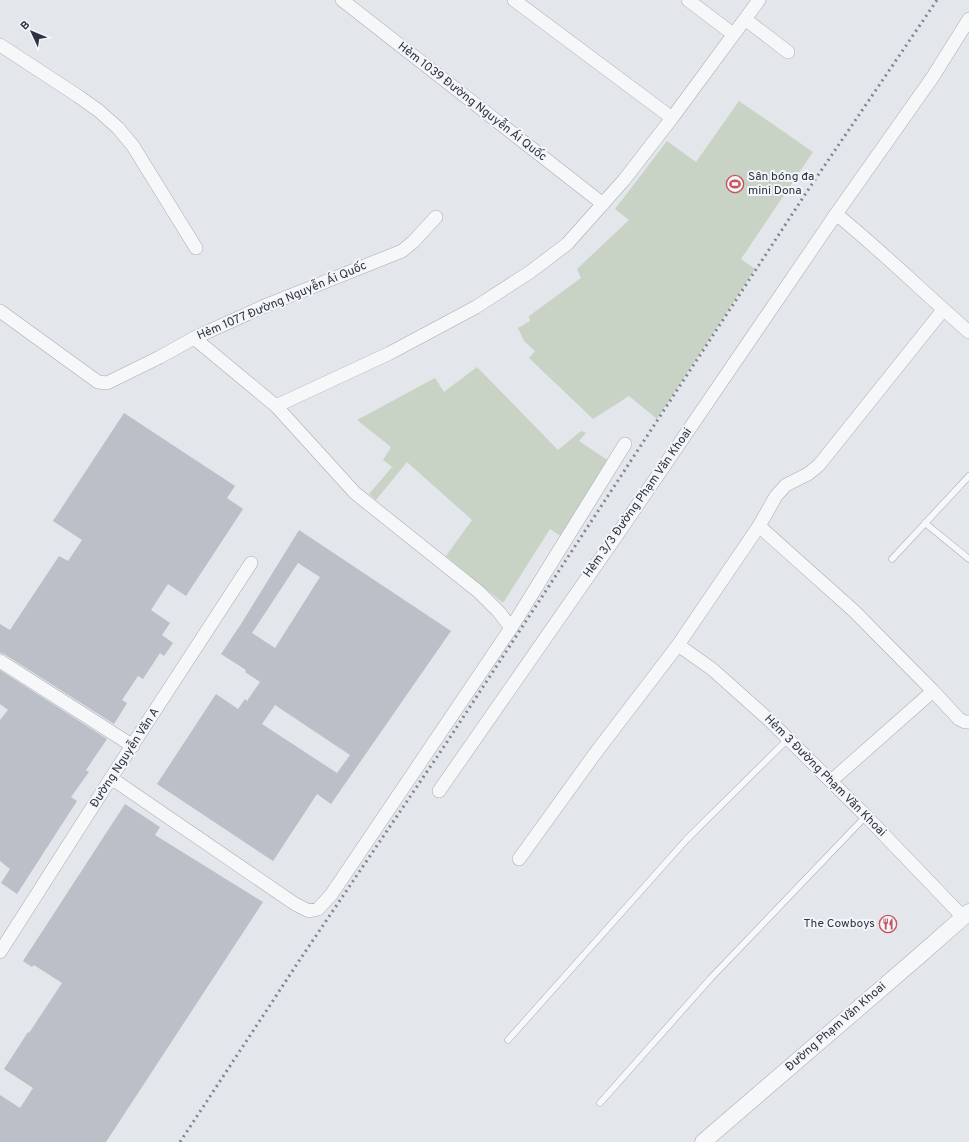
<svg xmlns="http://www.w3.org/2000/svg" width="969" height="1142" viewBox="0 0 969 1142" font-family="Overpass,sans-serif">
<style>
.green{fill:#c8d3c5}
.building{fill:#bbbfc7;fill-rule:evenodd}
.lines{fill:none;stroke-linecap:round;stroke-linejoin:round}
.service-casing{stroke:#a8adb4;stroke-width:7}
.minor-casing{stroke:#a8adb4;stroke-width:14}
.tertiary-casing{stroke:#a8adb4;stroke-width:17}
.service{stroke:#f6f7f9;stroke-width:6}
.minor{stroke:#f6f7f9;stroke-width:13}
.tertiary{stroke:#f6f7f9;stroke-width:16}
.rail{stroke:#7e8593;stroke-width:3;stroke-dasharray:2 4;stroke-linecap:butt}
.labels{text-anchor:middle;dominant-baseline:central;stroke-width:4;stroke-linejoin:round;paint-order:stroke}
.street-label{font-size:12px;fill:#2c3341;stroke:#f3f5f8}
.poi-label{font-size:12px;fill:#2c3341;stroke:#f3f5f8;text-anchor:start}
</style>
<rect width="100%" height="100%" fill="#e3e6ea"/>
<path class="green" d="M 739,101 L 813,152 L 741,259 L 755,269 L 657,419 L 629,396 L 593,419 L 529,358 L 535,351 L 524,341 L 518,328 L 530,321 L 529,316 L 581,278 L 577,269 L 629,220 L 615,209 L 667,141 L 696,162 Z
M 477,367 L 558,450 L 581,431 L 586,433 L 579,441 L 609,461 L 562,537 L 550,529 L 503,603 L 446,556 L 472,520 L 407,462 L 376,500 L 369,494 L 392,467 L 383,460 L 391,447 L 357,420 L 435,378 L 444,392 Z"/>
<path class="building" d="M 124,413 L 235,486 L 227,498 L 243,509 L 186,596 L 168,584 L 151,610 L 170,623 L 162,635 L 173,643 L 164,656 L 160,653 L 143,679 L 138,676 L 122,700 L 127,703 L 114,724 L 4,654 L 0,653 L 0,624 L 10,630 L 59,556 L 68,561 L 82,540 L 53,521 Z
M 299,530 L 451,631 L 331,804 L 317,794 L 273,861 L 157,784 L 216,694 L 238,709 L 245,699 L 247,701 L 260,682 L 245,672 L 246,670 L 221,654 L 241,624 ZM 298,563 L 320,577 L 275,648 L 252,633 ZM 275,705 L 350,755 L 337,773 L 262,724 Z
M 0,670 L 107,739 L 86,770 L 89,772 L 71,797 L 77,801 L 17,894 L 1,883 L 10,869 L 0,861 L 0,720 L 8,710 L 0,704 Z
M 125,804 L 160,827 L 155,835 L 263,902 L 106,1142 L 0,1142 L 0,1095 L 20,1108 L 33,1088 L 4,1069 L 28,1032 L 29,1033 L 62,983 L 34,965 L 32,967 L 23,961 Z"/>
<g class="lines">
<defs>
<path id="service" d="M 925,523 L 969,559
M 892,559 L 969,476
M 508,1040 L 687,839 L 788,739
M 600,1103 L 710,979 L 866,816"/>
<path id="minor" d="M 342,0 L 603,204
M 514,0 L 672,118
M 688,0 L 733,34
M 745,19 L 788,52
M 0,45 L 78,96 L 99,111 L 118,128 L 133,146 L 196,248
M 836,214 C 882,251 924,293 969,332
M 0,311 L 98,382 L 107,383 L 160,357 L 194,338 L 267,305 L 402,251 L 413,242 L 436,217
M 276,406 L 390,353 L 476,307 L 530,272 L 567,244 L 624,180 L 672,118 L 759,0
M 759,526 L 854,611 L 933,691 L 959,719 L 965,722 L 969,722
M 511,628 L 625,444
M 678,645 L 712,669 L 768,719 L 866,816 L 963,917
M 0,661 L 133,746
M 111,778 L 295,904 L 309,911 L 318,909 L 331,895 L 511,628 L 499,612 L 479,592 L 355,493 L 276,406 L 194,338
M 831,781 L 933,691
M 439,791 L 617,535 L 836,214 L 932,78 L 969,19
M 519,859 L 594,755 L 678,645 L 759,526 L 776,496 L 786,485 L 808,474 L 819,465 L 943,310
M 0,952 L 111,778 L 251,563"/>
<path id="tertiary" d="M 703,1142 L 918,957 L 969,912"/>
</defs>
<use href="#service" class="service-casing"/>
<use href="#minor" class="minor-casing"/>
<use href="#tertiary" class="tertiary-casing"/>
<use href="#service" class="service"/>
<use href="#minor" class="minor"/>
<use href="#tertiary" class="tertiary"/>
<path class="rail" d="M 180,1142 L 301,958 L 445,745 L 808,190 L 937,0"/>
</g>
<defs>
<symbol id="stadium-ring" viewBox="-11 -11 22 22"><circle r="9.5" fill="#f3f5f8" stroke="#c4545f" stroke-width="1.5"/><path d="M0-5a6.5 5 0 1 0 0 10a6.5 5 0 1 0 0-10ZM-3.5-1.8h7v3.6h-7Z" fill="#c4545f"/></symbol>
<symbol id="restaurant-ring" viewBox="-11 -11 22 22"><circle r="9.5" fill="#f3f5f8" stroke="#c4545f" stroke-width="1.5"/><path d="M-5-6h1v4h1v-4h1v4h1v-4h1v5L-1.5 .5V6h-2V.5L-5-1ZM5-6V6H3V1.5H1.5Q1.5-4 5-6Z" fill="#c4545f"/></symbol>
</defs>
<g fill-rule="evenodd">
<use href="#stadium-ring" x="725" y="174" width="20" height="20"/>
<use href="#restaurant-ring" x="878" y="914" width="20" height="20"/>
</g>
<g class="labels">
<g class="street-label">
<text transform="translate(472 102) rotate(38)">Hẻm 1039 Đường Nguyễn Ái Quốc</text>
<text transform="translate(282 301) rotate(-23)">Hẻm 1077 Đường Nguyễn Ái Quốc</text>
<text transform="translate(638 503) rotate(-55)">Hẻm 3/3 Đường Phạm Văn Khoai</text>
<text transform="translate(125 758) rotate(-57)">Đường Nguyễn Văn A</text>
<text transform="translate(825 776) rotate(45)">Hẻm 3 Đường Phạm Văn Khoai</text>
<text transform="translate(836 1027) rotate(-41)">Đường Phạm Văn Khoai</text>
</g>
<g class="poi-label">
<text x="748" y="177">Sân bóng đa<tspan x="748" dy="14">mini Dona</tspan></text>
<text x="875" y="924" text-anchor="end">The Cowboys</text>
</g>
</g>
<g transform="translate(32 32) rotate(314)" stroke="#f3f5f8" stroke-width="3" paint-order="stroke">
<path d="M0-3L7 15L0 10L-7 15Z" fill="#2c3341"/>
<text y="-6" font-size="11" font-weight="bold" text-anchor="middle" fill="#2c3341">B</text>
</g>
</svg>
